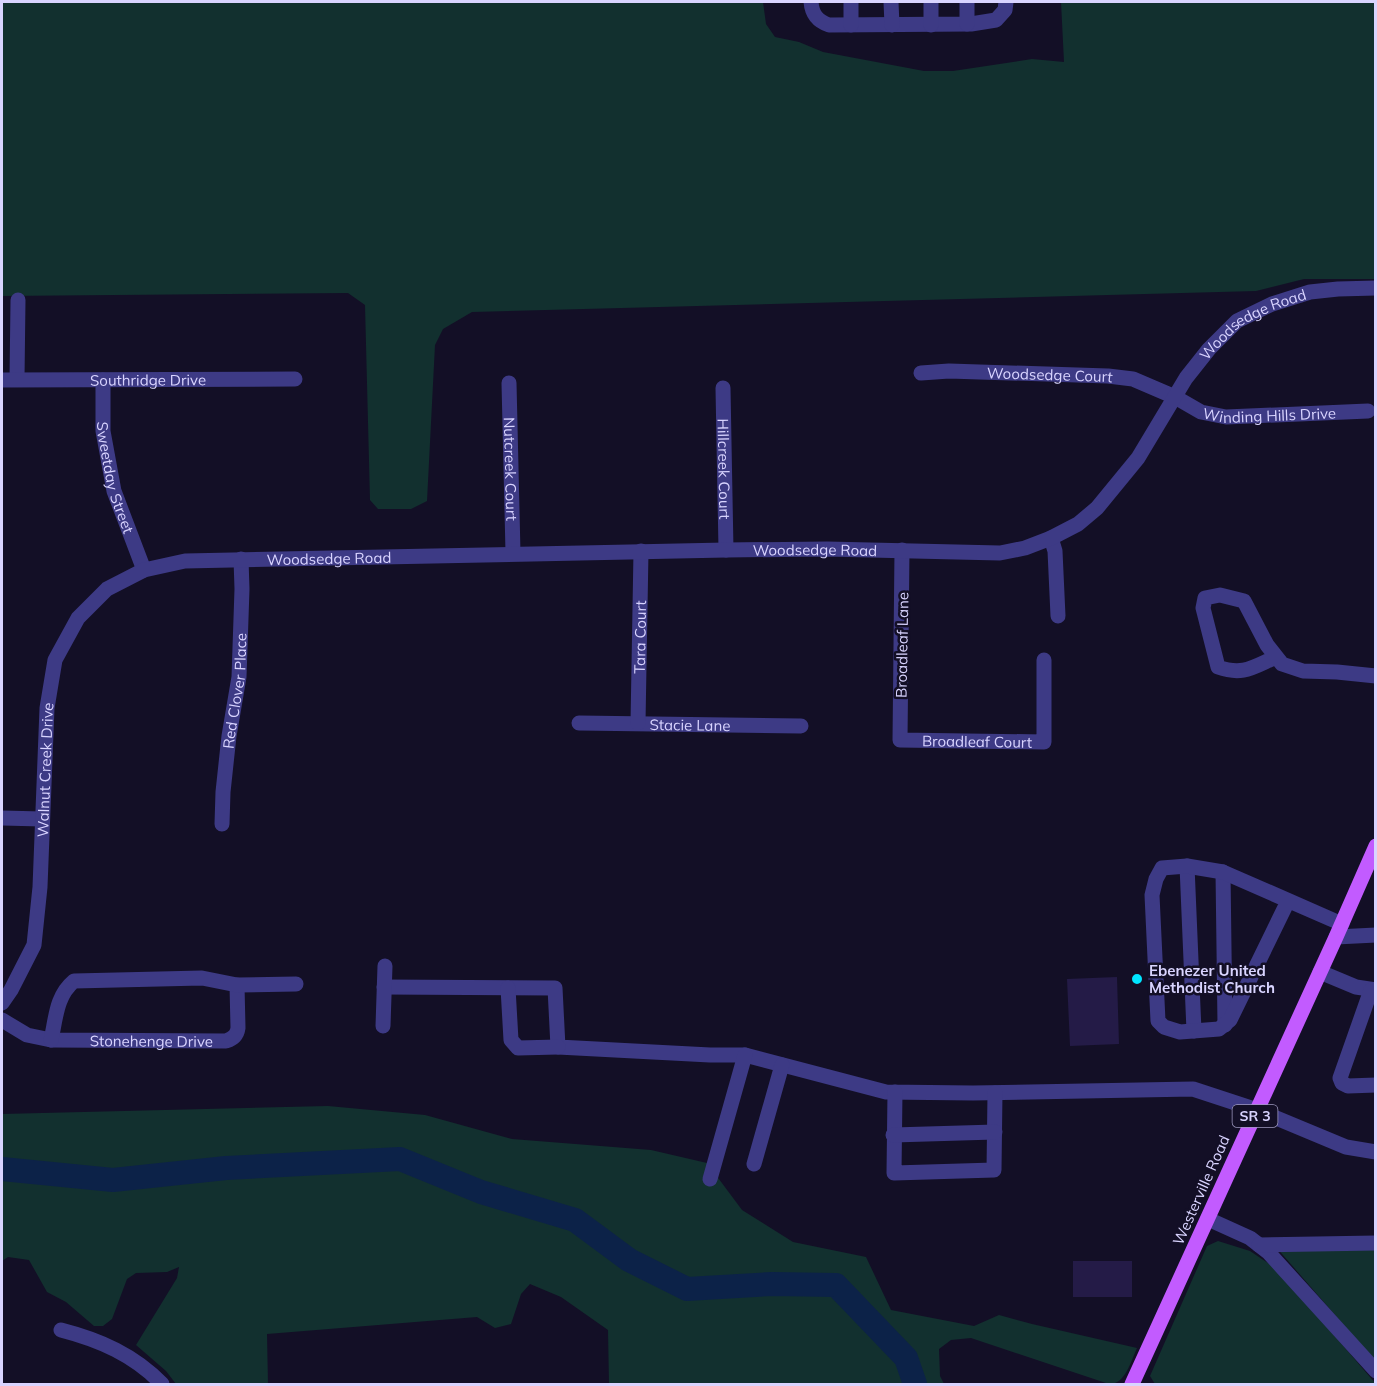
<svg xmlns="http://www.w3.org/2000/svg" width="1377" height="1386" viewBox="0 0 1377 1386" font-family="Mulish,sans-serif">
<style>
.green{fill:#12302f}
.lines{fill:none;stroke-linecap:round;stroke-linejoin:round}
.river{stroke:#0c2248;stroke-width:24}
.building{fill:#241b47}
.minor{stroke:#3d3a85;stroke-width:15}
.major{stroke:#c25bff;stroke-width:15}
.poi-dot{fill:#00e5ff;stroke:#130f26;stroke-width:2}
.labels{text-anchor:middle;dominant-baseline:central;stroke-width:5;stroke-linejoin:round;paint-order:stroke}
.shield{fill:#130f26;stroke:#9e99be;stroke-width:1.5}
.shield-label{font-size:14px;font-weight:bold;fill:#d9d4ff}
.street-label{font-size:15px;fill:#d9d4ff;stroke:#130f26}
.poi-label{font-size:15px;font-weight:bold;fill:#d9d4ff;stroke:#130f26;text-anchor:start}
</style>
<rect width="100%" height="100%" fill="#130f26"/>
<path class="green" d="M 2,2 L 763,2 L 766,24 L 775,37 L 799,42 L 823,52 L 924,71 L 953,71 L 1032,59 L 1064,62 L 1061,2 L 1375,2 L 1375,279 L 1304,279 L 1256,291 L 472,312 L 443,329 L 435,345 L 427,501 L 411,509 L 378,509 L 370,500 L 365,305 L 348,293 L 2,296 Z
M 328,1106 L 425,1115 L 512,1139 L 651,1150 L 707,1163 L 742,1210 L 793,1242 L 866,1257 L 891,1310 L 974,1326 L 999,1315 L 1032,1324 L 1137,1348 C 1131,1361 1125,1385 1109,1384 L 971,1338 L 951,1340 L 939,1349 L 940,1376 L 944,1384 L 609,1384 L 608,1330 L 561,1297 L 530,1284 L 521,1294 L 511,1324 L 495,1328 L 477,1317 L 267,1334 L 268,1384 L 176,1384 L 166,1371 L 136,1345 L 177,1278 L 179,1267 L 167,1272 L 136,1273 L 127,1279 L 112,1319 L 103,1326 L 94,1326 L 66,1302 L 47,1292 L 29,1260 L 8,1257 L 2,1261 L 2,1114 Z
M 1218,1241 L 1250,1251 L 1277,1269 L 1376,1384 L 1155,1384 L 1150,1376 L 1207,1246 Z
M 1276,1247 L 1375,1247 L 1375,1361 Z"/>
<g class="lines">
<path class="river" d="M 2,1169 L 113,1180 L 226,1168 L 400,1159 L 481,1192 L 575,1220 L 629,1260 L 687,1289 L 772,1284 L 836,1285 L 906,1358 L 915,1384"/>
</g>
<path class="building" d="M 1117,977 L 1119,1044 L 1070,1046 L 1067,979 Z
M 1073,1261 L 1132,1261 L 1132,1297 L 1073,1297 Z"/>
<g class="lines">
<g class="minor">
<path d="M 811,2 C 812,14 817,21 829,25 L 971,24 L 996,20 L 1005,10 L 1006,2"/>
<path d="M 851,2 L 851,25"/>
<path d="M 891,2 L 892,25"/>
<path d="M 931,2 L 931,25"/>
<path d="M 967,2 L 967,24"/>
<path id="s1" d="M 921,373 L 949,371 L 1108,376 L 1133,379 L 1175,397 L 1201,412 L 1226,417 L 1368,411"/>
<path d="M 17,379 L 18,300"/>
<path id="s2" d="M 2,380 L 295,379"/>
<path id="s3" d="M 103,380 L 103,431 L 114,491 L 144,570"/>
<path id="s4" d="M 509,383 L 513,553"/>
<path id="s5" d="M 723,388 L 726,550"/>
<path d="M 1051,538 L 1055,551 L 1058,616"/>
<path id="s6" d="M 902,550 L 900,740 L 1044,742 L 1044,660"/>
<path d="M 1276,657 C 1253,667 1243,676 1218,667 L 1203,608 L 1205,598 L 1220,595 L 1244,601 L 1267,645 L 1282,664 L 1303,671 L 1337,672 L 1376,676"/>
<path id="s7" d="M 579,723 L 801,726"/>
<path id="s8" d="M 638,723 L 641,551"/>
<path d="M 2,818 L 42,819"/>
<path id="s9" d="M 222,824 L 223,792 L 229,736 L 239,677 L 242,589 L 241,559"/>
<path d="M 1187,866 L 1194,1031"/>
<path d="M 1223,872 L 1225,1025"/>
<path d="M 1288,901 L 1230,1020 L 1219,1029 L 1180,1032 L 1164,1027 L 1158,1021 L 1152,895 L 1156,879 L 1162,868 L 1187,866 L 1223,872 L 1342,924"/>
<path d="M 1336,937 L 1376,935"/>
<path d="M 1320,972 L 1356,987 L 1376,990"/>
<path d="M 384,987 L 555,988 L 558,1047 L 710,1055 L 745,1055 L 886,1092 L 973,1093 L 1193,1089 L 1257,1110 L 1346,1147 L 1376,1152"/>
<path d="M 508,988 L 511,1040 L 518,1048 L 558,1047"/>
<path d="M 1371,990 L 1340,1078 L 1342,1083 L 1348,1086 L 1376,1085"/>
<path id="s10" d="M 2,1003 L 11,990 L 34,945 L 40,887 L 47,708 L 55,660 L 78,618 L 107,589 L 144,570 L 185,561 L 726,550 L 827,549 L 1000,553 L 1025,548 L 1051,538 L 1078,524 L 1097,508 L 1138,458 L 1186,378 L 1209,349 L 1237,321 L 1272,304 L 1310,292 L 1338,289 L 1376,288"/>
<path id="s11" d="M 2,1020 L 27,1035 L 51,1040 L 226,1041 C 234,1038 237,1035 238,1028 L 237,985"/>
<path d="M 383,1026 L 385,966"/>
<path d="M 51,1040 C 56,1018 56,996 74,981 L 202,978 L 237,985 L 296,984"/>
<path d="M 895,1092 L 894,1173 L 994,1170 L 995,1093"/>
<path d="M 893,1135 L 995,1132"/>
<path d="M 754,1164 L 782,1065"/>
<path d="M 710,1179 L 745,1055"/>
<path d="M 1208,1219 L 1250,1238 L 1268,1252 L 1376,1371"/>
<path d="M 1259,1245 L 1376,1243"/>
<path d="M 61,1330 C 100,1340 134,1355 162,1384"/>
</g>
<path class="major" d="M 1132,1384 L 1336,937 L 1376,846"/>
</g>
<circle class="poi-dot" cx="1137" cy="979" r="6"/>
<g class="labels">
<rect class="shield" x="1232.5" y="1105" width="45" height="22" rx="4.5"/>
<g class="shield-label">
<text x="1255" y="1116">SR 3</text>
</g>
<g class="street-label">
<text stroke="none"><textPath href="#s10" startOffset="1695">Woodsedge Road</textPath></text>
<text stroke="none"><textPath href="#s1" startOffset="129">Woodsedge Court</textPath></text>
<text stroke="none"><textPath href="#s2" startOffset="146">Southridge Drive</textPath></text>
<text stroke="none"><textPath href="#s1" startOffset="357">Winding Hills Drive</textPath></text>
<text stroke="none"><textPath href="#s4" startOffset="86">Nutcreek Court</textPath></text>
<text stroke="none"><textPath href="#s5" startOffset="81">Hillcreek Court</textPath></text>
<text stroke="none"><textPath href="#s3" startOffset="99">Sweetday Street</textPath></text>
<text stroke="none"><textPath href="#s10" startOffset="1155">Woodsedge Road</textPath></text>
<text stroke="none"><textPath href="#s10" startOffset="669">Woodsedge Road</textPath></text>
<text stroke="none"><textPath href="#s8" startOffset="86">Tara Court</textPath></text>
<text transform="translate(902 645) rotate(-89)">Broadleaf Lane</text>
<text stroke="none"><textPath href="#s9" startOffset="134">Red Clover Place</textPath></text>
<text stroke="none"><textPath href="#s7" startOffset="111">Stacie Lane</textPath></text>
<text stroke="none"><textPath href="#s6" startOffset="267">Broadleaf Court</textPath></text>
<text stroke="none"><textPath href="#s10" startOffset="242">Walnut Creek Drive</textPath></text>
<text stroke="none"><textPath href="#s11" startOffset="154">Stonehenge Drive</textPath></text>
<text transform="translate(1201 1190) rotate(-66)">Westerville Road</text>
</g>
<g class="poi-label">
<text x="1149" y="970">Ebenezer United<tspan x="1149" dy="17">Methodist Church</tspan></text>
</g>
</g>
<rect width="1377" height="1386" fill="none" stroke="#d9d4ff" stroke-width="6"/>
</svg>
